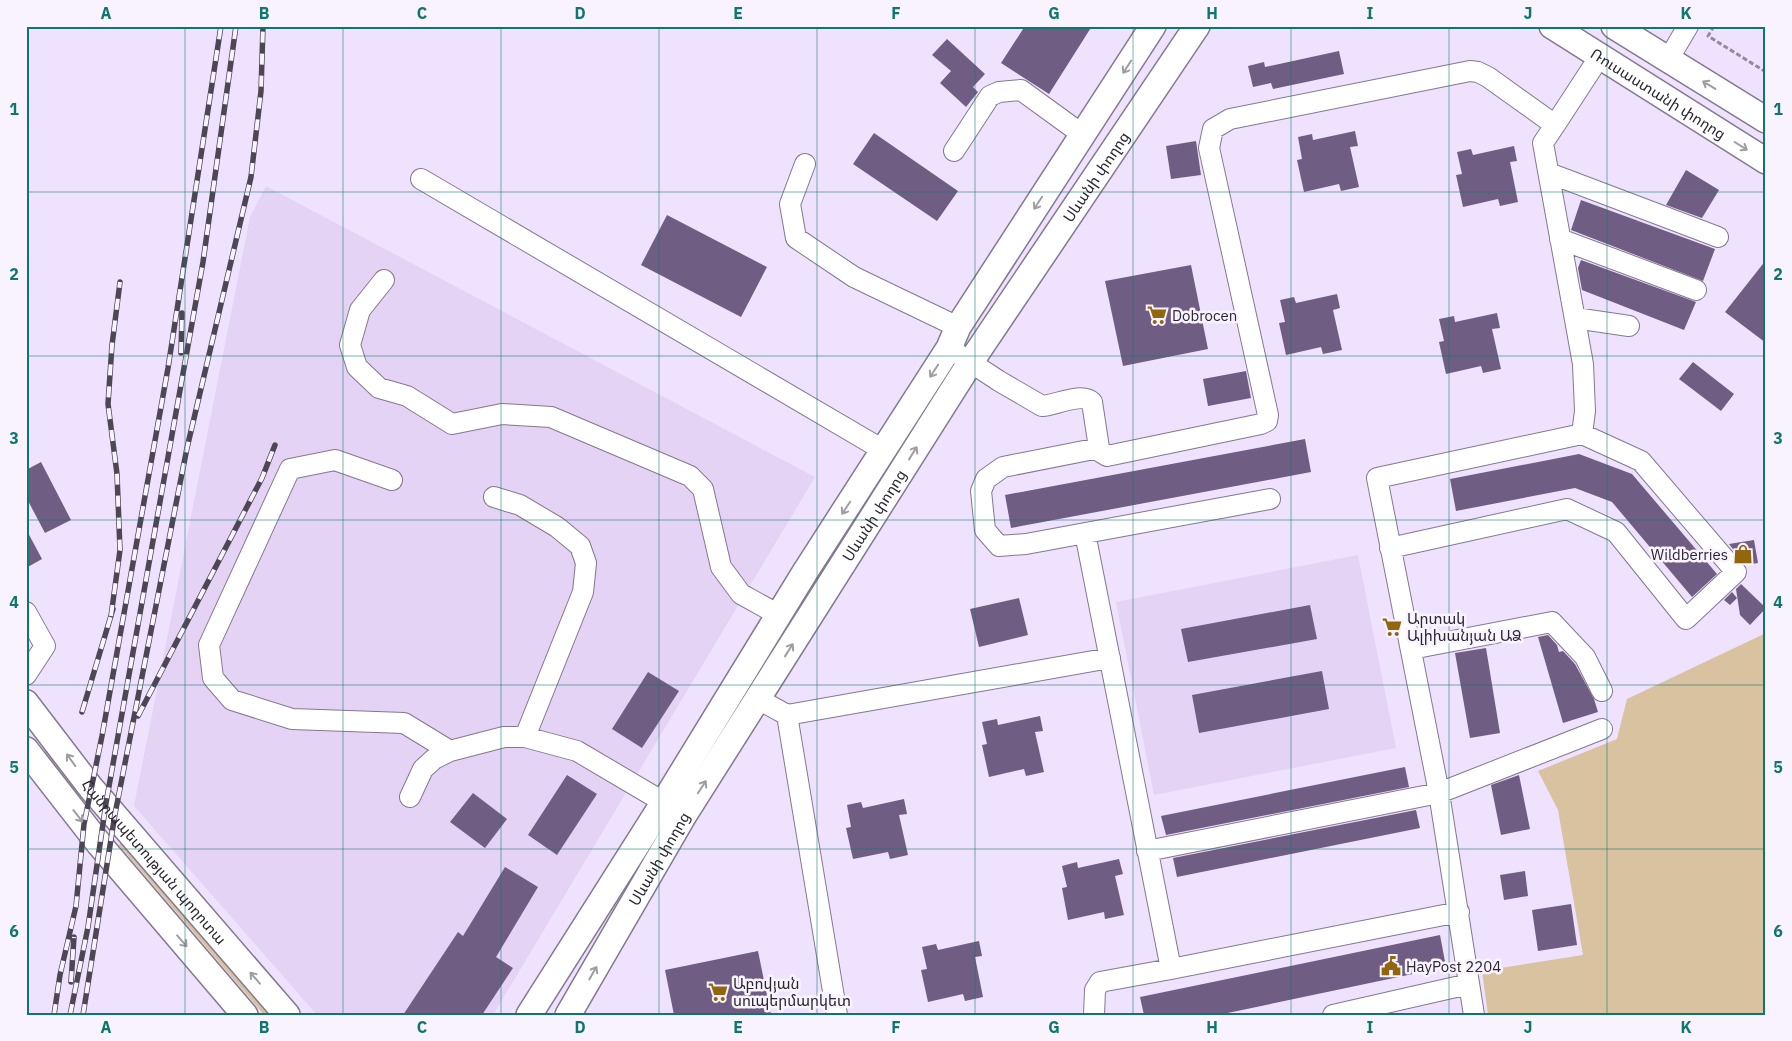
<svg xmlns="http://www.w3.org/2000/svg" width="1792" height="1041" viewBox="0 0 1792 1041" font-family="'IBM Plex Sans','Noto Sans Armenian',sans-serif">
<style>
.built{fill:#e4d3f5}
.green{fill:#d8c2a0}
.building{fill:#705d84}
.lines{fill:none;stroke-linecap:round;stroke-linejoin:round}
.minor-casing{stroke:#837890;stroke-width:22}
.major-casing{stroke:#837890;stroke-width:28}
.path{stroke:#938a9e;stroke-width:3;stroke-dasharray:5 2.5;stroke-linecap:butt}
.minor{stroke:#fff;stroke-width:20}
.major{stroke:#fff;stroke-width:25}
.rail-casing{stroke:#4d4755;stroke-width:5.5}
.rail{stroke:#f8f3fe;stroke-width:4;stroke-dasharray:11;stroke-linecap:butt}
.oneway{stroke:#a09da2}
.grid{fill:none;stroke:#0f766e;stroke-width:1;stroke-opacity:0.55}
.labels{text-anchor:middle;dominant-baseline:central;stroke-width:5;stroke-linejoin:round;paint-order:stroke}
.street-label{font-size:15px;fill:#2b2631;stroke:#f8f3fe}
.poi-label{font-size:15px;fill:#2b2631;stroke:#f8f3fe;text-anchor:start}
.neatline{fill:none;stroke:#0f766e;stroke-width:2}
.grid-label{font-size:16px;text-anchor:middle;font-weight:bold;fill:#0f766e}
</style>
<rect width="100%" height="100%" fill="#efe2fe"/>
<path class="built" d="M 266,186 L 815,477 L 493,1015 L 317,1015 L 134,806 L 250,217 Z
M 1358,555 L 1396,748 L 1154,795 L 1116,602 Z"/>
<path class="green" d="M 1766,633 L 1766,1015 L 1488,1015 L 1482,971 L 1583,955 L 1558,810 L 1538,771 L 1617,739 L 1627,699 Z
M 48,749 L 84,793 L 77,798 L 41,754 Z
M 125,839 L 274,1015 L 264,1015 L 119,845 Z"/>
<path class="building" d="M 1025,26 L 1092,26 L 1049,94 L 1001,63 Z
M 947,39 L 985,74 L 973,87 L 978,92 L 966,107 L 940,83 L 951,71 L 932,55 Z
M 1339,51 L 1344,74 L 1273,89 L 1271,83 L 1253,87 L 1248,66 L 1264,62 L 1265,67 Z
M 1355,131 L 1358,146 L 1350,147 L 1359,187 L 1341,191 L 1339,184 L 1304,192 L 1297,160 L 1302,159 L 1298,137 L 1312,134 L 1313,140 Z
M 874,133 L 958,191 L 937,221 L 853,164 Z
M 1196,141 L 1201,175 L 1171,179 L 1166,146 Z
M 1514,146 L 1517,161 L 1510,162 L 1518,202 L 1500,206 L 1498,199 L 1463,207 L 1456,175 L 1462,174 L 1457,152 L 1471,149 L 1473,155 Z
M 1686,170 L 1719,190 L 1702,218 L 1666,205 Z
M 1581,200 L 1715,249 L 1703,281 L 1571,230 Z
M 667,215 L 767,267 L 741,317 L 641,265 Z
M 1581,260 L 1696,302 L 1684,330 L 1582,290 L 1578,268 Z
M 1766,260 L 1766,343 L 1725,312 Z
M 1191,265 L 1208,349 L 1123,366 L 1105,281 Z
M 1337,294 L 1340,308 L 1333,310 L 1342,350 L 1323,354 L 1321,347 L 1286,355 L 1279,323 L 1285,322 L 1280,300 L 1294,297 L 1296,303 Z
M 1497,313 L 1500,328 L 1492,329 L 1501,369 L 1483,373 L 1481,366 L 1446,374 L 1439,342 L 1444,341 L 1439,319 L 1454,316 L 1455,322 Z
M 1693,362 L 1734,394 L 1721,411 L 1679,379 Z
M 1246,371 L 1251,398 L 1208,406 L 1203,379 Z
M 1305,439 L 1311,472 L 1011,528 L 1005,495 Z
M 1579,454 L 1632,474 L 1717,574 L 1692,597 L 1612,502 L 1575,488 L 1456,511 L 1450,479 Z
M 41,462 L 71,520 L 45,533 L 26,497 L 26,470 Z
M 26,529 L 42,559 L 26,568 Z
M 1754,540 L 1758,563 L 1745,565 L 1729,544 Z
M 1741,584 L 1766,608 L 1750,625 L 1740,615 L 1736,589 Z
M 1732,592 L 1737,598 L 1730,605 L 1724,600 Z
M 1019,598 L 1028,635 L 979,647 L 970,609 Z
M 1310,605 L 1317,639 L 1188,662 L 1181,629 Z
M 1548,635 L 1557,645 L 1559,652 L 1563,651 L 1575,664 L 1594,699 L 1598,712 L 1563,723 L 1538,637 Z
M 1486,648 L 1500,733 L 1470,738 L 1455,653 Z
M 1322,671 L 1329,709 L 1199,733 L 1192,695 Z
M 648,672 L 679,691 L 642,748 L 612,729 Z
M 1040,716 L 1043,731 L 1035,732 L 1044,772 L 1026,776 L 1024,769 L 989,777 L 982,745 L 987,744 L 982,722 L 997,719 L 998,725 Z
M 1405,767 L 1409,787 L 1166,835 L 1161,816 Z
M 567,775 L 597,794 L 557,855 L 528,835 Z
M 1519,775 L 1530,829 L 1501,835 L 1491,785 Z
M 473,793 L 507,819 L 485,848 L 450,822 Z
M 904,799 L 907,814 L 899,815 L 908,855 L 890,859 L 888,852 L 853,859 L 846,828 L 851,827 L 847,805 L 861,802 L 863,808 Z
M 1416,810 L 1420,828 L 1177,877 L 1173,858 Z
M 1119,859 L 1123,874 L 1115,876 L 1124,915 L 1105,919 L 1104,912 L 1068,920 L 1062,888 L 1067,887 L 1062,866 L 1077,862 L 1078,868 Z
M 505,867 L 538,887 L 496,957 L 513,968 L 482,1015 L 403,1015 L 458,932 L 463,936 Z
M 1525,871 L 1528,896 L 1504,900 L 1500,875 Z
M 1571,904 L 1577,945 L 1538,951 L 1532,910 Z
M 1440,935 L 1446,967 L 1218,1015 L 1144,1015 L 1140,997 Z
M 979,941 L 982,956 L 975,957 L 983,997 L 965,1001 L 963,994 L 928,1002 L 921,970 L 927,969 L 922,947 L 936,944 L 938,950 Z
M 758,951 L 771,1015 L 674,1015 L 665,970 Z"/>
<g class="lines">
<defs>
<path id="minor" d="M 1668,60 L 1688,26
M 1555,125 L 1543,143 L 1583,364 L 1585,411 L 1582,434
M 954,151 L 990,96 L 999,92 L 1021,90 L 1083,135
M 805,164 L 790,204 L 796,238 L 854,277 L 958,327
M 1549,173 L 1718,237
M 421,179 L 883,450
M 1560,239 L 1696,290
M 384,280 L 360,310 L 350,345 L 357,367 L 379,388 L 407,396 L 452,424 L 502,414 L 551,417 L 690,476 L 703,489 L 721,567 L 741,594 L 779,615
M 1575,318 L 1629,326
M 949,348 L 999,381 L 1042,406 C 1056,405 1082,392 1092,402 L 1099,448 L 1102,453 L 1107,456 L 1261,424 L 1267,421 L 1268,415 L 1209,148 L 1213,129 L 1230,119 L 1470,71 L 1478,72 L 1488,77 L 1555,125 L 1600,56
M 1099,448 L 1003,467 L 986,479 L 981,491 L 985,530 L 999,546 L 1026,544 L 1270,499
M 392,480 L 335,460 L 290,469 L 209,645 L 213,678 L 232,700 L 292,719 L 404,723 L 450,751
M 494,497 L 520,505 L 557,527 L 580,546 L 586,563 L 583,592 L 525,737
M 1085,533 L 1171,969
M 1390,548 L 1567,509 L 1616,532 L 1686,619 L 1736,572 L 1641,461 L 1582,434 L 1377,478 L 1439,793 L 1474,1015
M 26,612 L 45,646 L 26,675
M 1411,649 L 1552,622 L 1585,657 L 1602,691
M 758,699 L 787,715 L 837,1015
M 787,715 L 1110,658
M 410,797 L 423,769 L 434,759 L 450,751 L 504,737 L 525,737 L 577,751 L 677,810
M 1147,851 L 1439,793 L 1602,729
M 1094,1015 L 1095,990 L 1100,982 L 1171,969 L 1459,912
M 1333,1015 L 1469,984"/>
<g id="major">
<path id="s1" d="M 1552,26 L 1766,161"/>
<path d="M 1614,26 L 1766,120"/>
<path id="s2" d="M 26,703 L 91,788 L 287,1015"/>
<path d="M 26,750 L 100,845 L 245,1015"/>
<path d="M 529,1015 L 664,802 L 805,572 L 949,348 L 958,327 L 1153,26"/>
<path id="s3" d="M 568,1015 L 684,815 L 970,363 L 1197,26"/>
</g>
</defs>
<use href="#minor" class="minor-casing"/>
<use href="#major" class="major-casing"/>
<path class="path" d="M 1714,26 L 1708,36 L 1766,72"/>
<use href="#minor" class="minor"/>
<use href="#major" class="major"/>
<defs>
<path id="rail" d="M 181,353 L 182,313
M 111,616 L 120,550 L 117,474 L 108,404 L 112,345 L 120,282
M 82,712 L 113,609
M 138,716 L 262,478 L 275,445
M 71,982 L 74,937
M 54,1015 L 60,975 L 76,906 L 84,824 L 102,736 L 168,368 L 221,26
M 70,1015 L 88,927 L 106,803 L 203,262 L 236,26
M 83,1015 L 115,814 L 187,448 L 251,177 L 261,91 L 263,26"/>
</defs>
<use href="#rail" class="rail-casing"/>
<use href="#rail" class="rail"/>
</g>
<defs><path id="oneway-shaft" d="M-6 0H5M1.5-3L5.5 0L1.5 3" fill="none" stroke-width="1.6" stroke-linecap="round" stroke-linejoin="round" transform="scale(1.25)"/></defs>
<g class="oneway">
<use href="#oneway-shaft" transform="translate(1127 67) rotate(123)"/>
<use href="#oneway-shaft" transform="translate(1709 85) rotate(-149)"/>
<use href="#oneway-shaft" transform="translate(1741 146) rotate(32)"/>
<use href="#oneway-shaft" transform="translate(1038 203) rotate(123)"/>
<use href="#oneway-shaft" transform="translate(934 371) rotate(123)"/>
<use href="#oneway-shaft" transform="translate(913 453) rotate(-58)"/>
<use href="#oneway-shaft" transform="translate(846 508) rotate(123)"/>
<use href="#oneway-shaft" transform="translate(789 650) rotate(-58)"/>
<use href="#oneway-shaft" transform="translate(71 760) rotate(-126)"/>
<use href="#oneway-shaft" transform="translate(702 787) rotate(-57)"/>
<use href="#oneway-shaft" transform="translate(78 816) rotate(52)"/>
<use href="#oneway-shaft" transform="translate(182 941) rotate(49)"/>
<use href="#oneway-shaft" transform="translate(593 973) rotate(-60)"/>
<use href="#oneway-shaft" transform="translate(255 978) rotate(-131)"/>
</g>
<path class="grid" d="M 185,26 L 185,1015M 343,26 L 343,1015M 501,26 L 501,1015M 659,26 L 659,1015M 817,26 L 817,1015M 975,26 L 975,1015M 1133,26 L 1133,1015M 1291,26 L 1291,1015M 1449,26 L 1449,1015M 1607,26 L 1607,1015M 26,192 L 1766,192M 26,356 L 1766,356M 26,520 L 1766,520M 26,685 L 1766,685M 26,849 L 1766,849"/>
<defs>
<symbol id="supermarket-bare" viewBox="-9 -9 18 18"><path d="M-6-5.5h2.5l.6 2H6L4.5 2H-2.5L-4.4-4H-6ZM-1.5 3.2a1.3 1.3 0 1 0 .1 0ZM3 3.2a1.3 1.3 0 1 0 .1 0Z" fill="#91660f" stroke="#f8f3fe" stroke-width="2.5" paint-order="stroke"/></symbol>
<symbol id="shop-bare" viewBox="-9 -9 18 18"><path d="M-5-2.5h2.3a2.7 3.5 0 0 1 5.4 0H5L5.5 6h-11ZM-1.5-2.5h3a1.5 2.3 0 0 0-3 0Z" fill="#91660f" stroke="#f8f3fe" stroke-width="2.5" paint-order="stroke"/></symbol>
<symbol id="civic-bare" viewBox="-9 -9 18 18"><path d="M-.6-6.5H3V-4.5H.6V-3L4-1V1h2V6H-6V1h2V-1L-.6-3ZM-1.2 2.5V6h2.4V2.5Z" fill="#91660f" stroke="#f8f3fe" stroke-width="2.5" paint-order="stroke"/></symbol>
</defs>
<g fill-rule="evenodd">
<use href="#supermarket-bare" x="1143" y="301" width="28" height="28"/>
<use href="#shop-bare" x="1729" y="540" width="28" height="28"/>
<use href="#supermarket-bare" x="1378" y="613" width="28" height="28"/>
<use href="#civic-bare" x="1377" y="952" width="28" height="28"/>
<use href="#supermarket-bare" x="704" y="978" width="28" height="28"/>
</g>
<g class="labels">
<g class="street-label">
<text stroke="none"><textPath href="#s1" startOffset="126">Ռուսաստանի փողոց</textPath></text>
<text stroke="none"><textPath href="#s3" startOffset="991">Սևանի փողոց</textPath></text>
<text stroke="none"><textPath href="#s3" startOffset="586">Սևանի փողոց</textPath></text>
<text stroke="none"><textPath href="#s3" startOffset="181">Սևանի փողոց</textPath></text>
<text stroke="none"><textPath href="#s2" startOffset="204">Հանրապետության պողոտա</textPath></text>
</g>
<g class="poi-label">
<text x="1172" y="315">Dobrocen</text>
<text x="1728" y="554" text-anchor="end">Wildberries</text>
<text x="1407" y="618">Արտակ<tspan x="1407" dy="17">Ալիխանյան ԱՁ</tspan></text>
<text x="1406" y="966">HayPost 2204</text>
<text x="733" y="983">Աբովյան<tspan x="733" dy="17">սուպերմարկետ</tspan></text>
</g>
</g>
<rect width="1792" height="1041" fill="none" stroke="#f8f3fe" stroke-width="55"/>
<rect x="28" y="28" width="1736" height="986" class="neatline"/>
<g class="grid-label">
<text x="106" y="19">A</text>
<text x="264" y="19">B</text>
<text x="422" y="19">C</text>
<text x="580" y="19">D</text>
<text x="738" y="19">E</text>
<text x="896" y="19">F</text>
<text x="1054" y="19">G</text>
<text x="1212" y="19">H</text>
<text x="1370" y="19">I</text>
<text x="1528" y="19">J</text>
<text x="1686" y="19">K</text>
<text x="14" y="115">1</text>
<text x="1778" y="115">1</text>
<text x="14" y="280">2</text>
<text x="1778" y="280">2</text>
<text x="14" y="444">3</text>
<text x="1778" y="444">3</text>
<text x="14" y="608">4</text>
<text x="1778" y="608">4</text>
<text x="14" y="773">5</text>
<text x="1778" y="773">5</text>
<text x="14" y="937">6</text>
<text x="1778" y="937">6</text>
<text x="106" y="1033">A</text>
<text x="264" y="1033">B</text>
<text x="422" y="1033">C</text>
<text x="580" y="1033">D</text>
<text x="738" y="1033">E</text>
<text x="896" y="1033">F</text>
<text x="1054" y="1033">G</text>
<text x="1212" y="1033">H</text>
<text x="1370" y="1033">I</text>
<text x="1528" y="1033">J</text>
<text x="1686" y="1033">K</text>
</g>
</svg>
